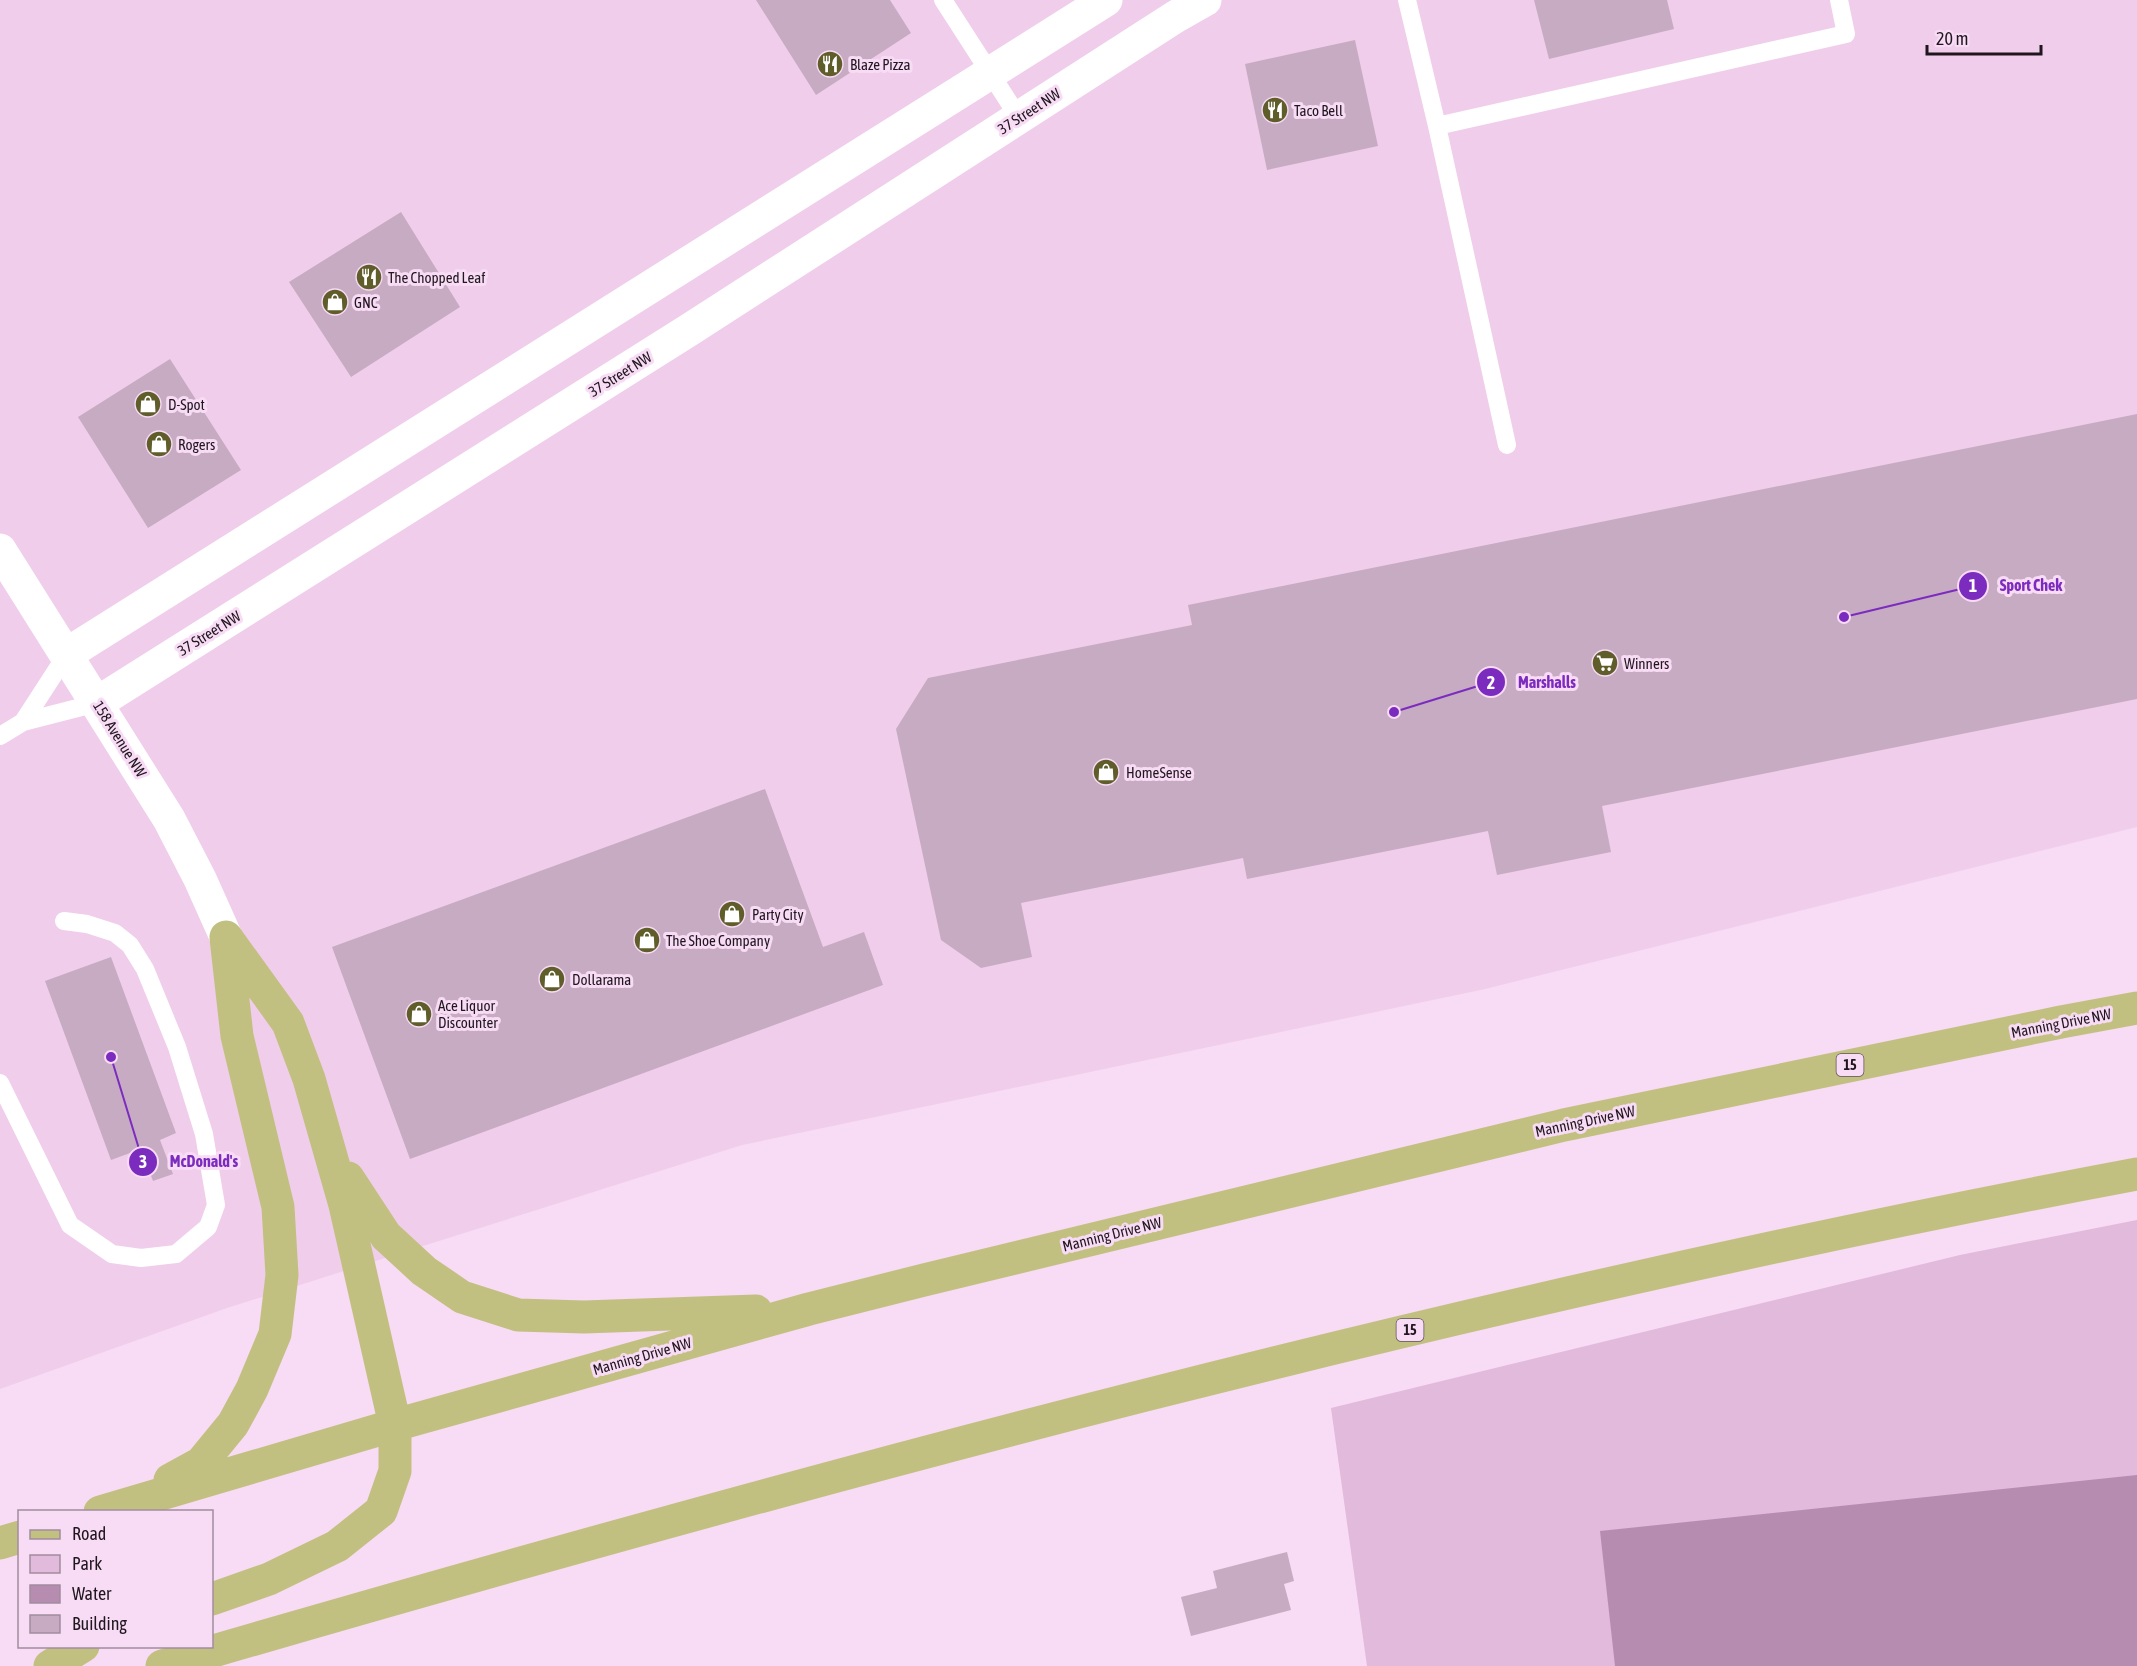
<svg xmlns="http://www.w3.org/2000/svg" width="2137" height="1666" viewBox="0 0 2137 1666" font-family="'Asap Condensed',sans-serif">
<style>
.built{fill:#f0cdeb}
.green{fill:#e1badc}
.water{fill:#b78cb1}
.building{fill:#c7abc3}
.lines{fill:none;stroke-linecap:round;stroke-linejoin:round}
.service{stroke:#fff;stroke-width:18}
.minor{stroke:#fff;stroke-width:33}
.primary{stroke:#c2c081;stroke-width:33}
.labels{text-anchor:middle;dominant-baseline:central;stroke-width:6;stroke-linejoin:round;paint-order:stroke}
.shield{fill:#f8dbf4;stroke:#60515e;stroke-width:1.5}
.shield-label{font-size:14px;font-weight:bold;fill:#1f161e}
.poi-label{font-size:15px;fill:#1f161e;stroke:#f8dbf4;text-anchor:start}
.street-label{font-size:15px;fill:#1f161e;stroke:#f8dbf4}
.leader{fill:none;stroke:#7b2cbf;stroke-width:2}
.callout-dot{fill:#7b2cbf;stroke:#f8dbf4;stroke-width:2}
.mark-label{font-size:18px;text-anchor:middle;font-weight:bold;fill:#fff}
.callout-label{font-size:16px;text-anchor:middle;font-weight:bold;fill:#7b2cbf;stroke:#f8dbf4;stroke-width:6;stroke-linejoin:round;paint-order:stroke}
</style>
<rect width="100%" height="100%" fill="#f8dbf4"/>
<path class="built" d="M 0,0 L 2137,0 L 2137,827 L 1485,989 L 742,1145 L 227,1308 L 0,1389 Z"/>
<path class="green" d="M 2137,1220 L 2137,1666 L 1367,1666 L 1331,1408 L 1960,1255 Z"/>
<path class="water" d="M 2137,1475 L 2137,1666 L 1615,1666 L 1600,1531 Z"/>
<path class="building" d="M 756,0 L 890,0 L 911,33 L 816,95 Z
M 1534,0 L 1667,0 L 1674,29 L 1549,59 Z
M 1355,40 L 1378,146 L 1267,170 L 1245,64 Z
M 401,212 L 460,307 L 351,377 L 289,282 Z
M 170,359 L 241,470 L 148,528 L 78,417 Z
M 2137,414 L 2137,699 L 1602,806 L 1611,852 L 1497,875 L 1488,831 L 1247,879 L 1243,858 L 1021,903 L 1032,957 L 981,968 L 941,940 L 896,729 L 928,678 L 1192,625 L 1188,605 Z
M 765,789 L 823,947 L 864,932 L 883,985 L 410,1159 L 332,947 Z
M 111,957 L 176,1133 L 160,1140 L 173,1174 L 153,1181 L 141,1149 L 111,1160 L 45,981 Z
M 1287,1552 L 1294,1581 L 1284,1584 L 1291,1610 L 1191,1636 L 1181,1597 L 1217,1588 L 1213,1571 Z"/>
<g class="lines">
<path class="service" d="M 943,0 L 1019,118
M 1407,0 L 1437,126 L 1507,445
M 1437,126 L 1846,34 L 1839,0
M 67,654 L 23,722 L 97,703
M 0,736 L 23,722
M 0,1083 L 70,1225 L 112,1254 L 141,1258 L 176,1254 L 208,1227 L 216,1205 L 204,1134 L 177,1047 L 145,969 L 130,945 L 115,933 L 87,924 L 64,921"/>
<path class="minor" d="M 0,550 L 169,819 L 200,879 L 226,937
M 67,654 L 1106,0
M 97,703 L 689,330 L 1175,17 L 1205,0"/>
<path class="primary" d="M 348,1178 L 386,1236 L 424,1271 L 462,1297 L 518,1315 L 584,1317 L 756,1311
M 170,1480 L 201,1463 L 233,1424 L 252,1389 L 275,1334 L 282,1275 L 278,1207 L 237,1036 L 226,938
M 100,1512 L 395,1425 L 809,1309 L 924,1280 L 1564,1125 L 2061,1022 L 2137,1008
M 0,1543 L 20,1537
M 212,1599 L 269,1579 L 337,1546 L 381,1511 L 395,1471 L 395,1425 L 345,1205 L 309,1079 L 288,1023 L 226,937
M 50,1666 L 83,1646
M 162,1666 C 813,1476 1470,1299 2137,1174"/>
</g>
<defs>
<symbol id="restaurant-disc" viewBox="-11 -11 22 22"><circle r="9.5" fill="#5f5d2a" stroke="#f8dbf4"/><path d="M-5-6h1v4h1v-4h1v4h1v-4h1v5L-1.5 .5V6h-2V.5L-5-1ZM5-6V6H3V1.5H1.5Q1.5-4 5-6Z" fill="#fff"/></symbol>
<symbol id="shop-disc" viewBox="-11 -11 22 22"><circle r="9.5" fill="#5f5d2a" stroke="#f8dbf4"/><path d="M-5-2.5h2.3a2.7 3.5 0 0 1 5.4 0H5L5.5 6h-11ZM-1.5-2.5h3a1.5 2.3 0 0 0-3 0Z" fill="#fff"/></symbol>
<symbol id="supermarket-disc" viewBox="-11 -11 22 22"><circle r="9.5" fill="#5f5d2a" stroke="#f8dbf4"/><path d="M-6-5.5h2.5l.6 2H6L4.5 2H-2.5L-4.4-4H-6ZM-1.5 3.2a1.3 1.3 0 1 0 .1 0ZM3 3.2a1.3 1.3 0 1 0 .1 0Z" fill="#fff"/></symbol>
</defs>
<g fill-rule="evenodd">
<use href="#restaurant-disc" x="815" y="49" width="30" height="30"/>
<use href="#restaurant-disc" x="1260" y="95" width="30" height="30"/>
<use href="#restaurant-disc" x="354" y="262" width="30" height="30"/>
<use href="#shop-disc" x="320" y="287" width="30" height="30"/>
<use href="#shop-disc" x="133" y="389" width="30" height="30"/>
<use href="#shop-disc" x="144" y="429" width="30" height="30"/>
<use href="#supermarket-disc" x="1590" y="648" width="30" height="30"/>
<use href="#shop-disc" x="1091" y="757" width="30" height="30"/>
<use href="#shop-disc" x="717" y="899" width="30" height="30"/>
<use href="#shop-disc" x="632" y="925" width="30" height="30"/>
<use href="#shop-disc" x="537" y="964" width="30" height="30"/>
<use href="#shop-disc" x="404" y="999" width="30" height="30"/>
</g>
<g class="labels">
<g class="shield">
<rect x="1836.5" y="1054" width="27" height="22" rx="4.5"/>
<rect x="1396.5" y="1319" width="27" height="22" rx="4.5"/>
</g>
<g class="shield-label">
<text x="1850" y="1065">15</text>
<text x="1410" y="1330">15</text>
</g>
<g class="poi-label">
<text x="850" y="64">Blaze Pizza</text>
<text x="1294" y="110">Taco Bell</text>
<text x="388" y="277">The Chopped Leaf</text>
<text x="354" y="302">GNC</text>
<text x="168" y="404">D-Spot</text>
<text x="178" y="444">Rogers</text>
<text x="1624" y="663">Winners</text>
<text x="1126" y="772">HomeSense</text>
<text x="752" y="914">Party City</text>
<text x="666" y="940">The Shoe Company</text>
<text x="572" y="979">Dollarama</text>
<text x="438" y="1005">Ace Liquor<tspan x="438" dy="17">Discounter</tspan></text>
</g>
<g class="street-label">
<text transform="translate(1029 111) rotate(-33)">37 Street NW</text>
<text transform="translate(620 374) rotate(-32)">37 Street NW</text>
<text transform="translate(209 633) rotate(-32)">37 Street NW</text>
<text transform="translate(120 739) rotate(58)">158 Avenue NW</text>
<text transform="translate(2061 1023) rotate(-11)">Manning Drive NW</text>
<text transform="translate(1585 1121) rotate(-12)">Manning Drive NW</text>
<text transform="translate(1112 1234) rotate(-14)">Manning Drive NW</text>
<text transform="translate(642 1356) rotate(-16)">Manning Drive NW</text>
</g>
</g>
<path class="leader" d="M1844 617L1973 586M1394 712L1491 682M111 1057L143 1162"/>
<g class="callout-dot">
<circle cx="1844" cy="617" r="6"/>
<circle cx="1394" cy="712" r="6"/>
<circle cx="111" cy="1057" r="6"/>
<circle cx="1973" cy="586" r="15"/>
<circle cx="1491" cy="682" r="15"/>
<circle cx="143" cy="1162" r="15"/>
</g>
<g class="mark-label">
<text x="1973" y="592">1</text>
<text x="1491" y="689">2</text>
<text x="143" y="1168">3</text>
</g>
<g class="callout-label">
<text x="2031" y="591">Sport Chek</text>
<text x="1547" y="688">Marshalls</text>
<text x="204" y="1167">McDonald's</text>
</g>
<rect x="18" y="1510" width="195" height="138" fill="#f8dbf4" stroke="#a18c9e" stroke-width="1.5"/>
<rect x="30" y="1530" width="30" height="9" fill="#c2c081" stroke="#a18c9e" stroke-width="1.5"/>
<text x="72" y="1540" font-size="18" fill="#1f161e">Road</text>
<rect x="30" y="1555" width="30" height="18" fill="#e1badc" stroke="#a18c9e" stroke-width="1.5"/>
<text x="72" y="1570" font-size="18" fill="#1f161e">Park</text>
<rect x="30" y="1585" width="30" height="18" fill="#b78cb1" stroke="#a18c9e" stroke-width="1.5"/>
<text x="72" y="1600" font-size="18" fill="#1f161e">Water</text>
<rect x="30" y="1615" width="30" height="18" fill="#c7abc3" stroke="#a18c9e" stroke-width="1.5"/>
<text x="72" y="1630" font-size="18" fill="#1f161e">Building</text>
<path d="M1927 45v9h114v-9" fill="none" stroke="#1f161e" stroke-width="3"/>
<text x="1936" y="45" font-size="18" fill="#1f161e" stroke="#f8dbf4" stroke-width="4.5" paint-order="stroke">20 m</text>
</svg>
